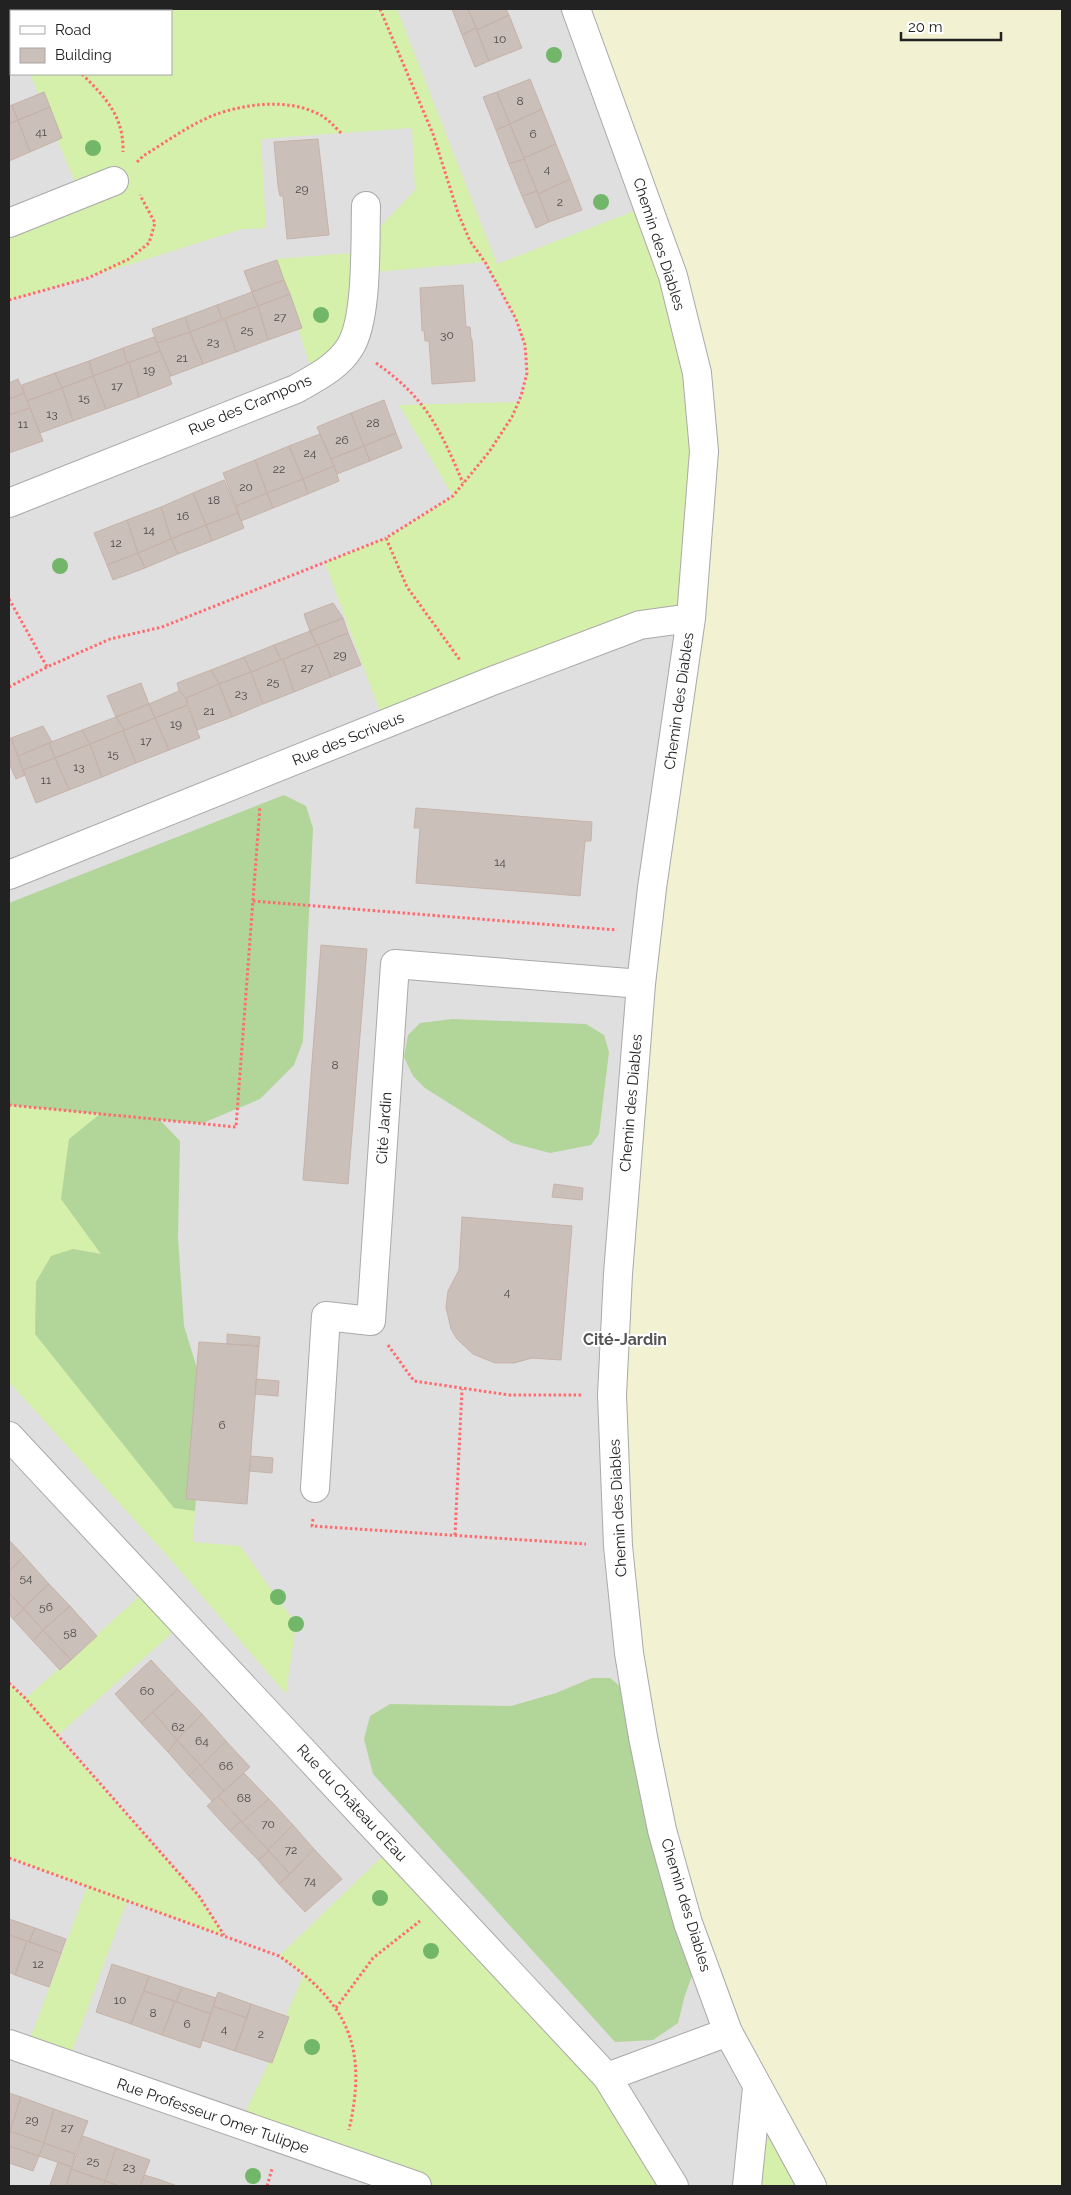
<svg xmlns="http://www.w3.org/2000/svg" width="1071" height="2195" viewBox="0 0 1071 2195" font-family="Raleway,sans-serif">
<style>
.residential{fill:#e0dfdf;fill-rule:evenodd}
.farmland{fill:#f2f1d2}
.grass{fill:#d5f0aa}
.forest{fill:#b2d599}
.building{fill:#cbbfba;stroke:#c6b2a8}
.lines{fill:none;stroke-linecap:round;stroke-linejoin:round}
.minor-casing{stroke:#a9a9a9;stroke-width:30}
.path{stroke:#ff6c6f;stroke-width:3;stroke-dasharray:2.5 2.5;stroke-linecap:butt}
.minor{stroke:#fff;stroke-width:28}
.tree{fill:#72b66a}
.labels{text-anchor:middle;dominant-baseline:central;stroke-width:4;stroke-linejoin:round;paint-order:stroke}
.number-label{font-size:12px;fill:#4c4948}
.street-label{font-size:15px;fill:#222;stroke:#fff}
.neighbourhood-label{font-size:16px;font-weight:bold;fill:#555;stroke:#fff}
</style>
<rect width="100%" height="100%" fill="#f3eee8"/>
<path class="residential" d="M 9,9 L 576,9 L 673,276 L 757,2088 L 747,2186 L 9,2186 ZM 11,11 L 171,11 L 171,74 L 11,74 Z"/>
<path class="farmland" d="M 576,9 L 1062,9 L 1062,2186 L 812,2186 L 757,2088 L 662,1830 L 612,1395 L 691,618 L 697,373 Z"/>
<path class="grass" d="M 149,9 L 397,9 L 497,264 L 647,206 L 697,373 L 691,618 L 385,725 L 325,563 L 386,538 L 453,496 L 399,405 L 519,402 C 543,353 508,303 485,262 L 364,273 L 361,318 L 314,378 L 276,259 L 364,252 L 378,229 L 415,190 L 412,128 L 261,139 L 266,228 L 242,229 L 131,264 L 9,300 L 9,223 L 80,194 L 30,74 L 171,74 L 171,11 L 142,11 Z
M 9,1105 L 101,1114 L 102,1254 L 73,1249 L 174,1508 L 195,1511 L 193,1542 L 240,1546 L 296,1624 L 286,1694 L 170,1559 L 9,1382 Z
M 150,1587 L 183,1623 L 57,1736 L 199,1896 L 224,1936 L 127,1901 L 67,2065 L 26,2050 L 87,1887 L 9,1858 L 9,1683 L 26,1698 Z
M 392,1847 L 607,2077 L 665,2186 L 417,2186 L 239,2125 L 265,2071 L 282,2025 L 304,1974 L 279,1956 Z
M 757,2088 L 812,2186 L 747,2186 Z"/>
<path class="forest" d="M 284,795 L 306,806 L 313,828 L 303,1041 L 294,1065 L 260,1099 L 203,1123 L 160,1120 L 180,1141 L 178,1238 L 184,1326 L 204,1391 L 195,1511 L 174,1508 L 35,1334 L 36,1282 L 51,1256 L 73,1249 L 101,1254 L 61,1199 L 69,1139 L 100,1114 L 9,1105 L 9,903 Z
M 453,1019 L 586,1024 L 604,1035 L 609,1052 L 599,1134 L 591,1145 L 550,1153 L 512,1143 L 425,1088 L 413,1076 L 404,1057 L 408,1035 L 420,1023 Z
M 592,1678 L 610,1678 L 637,1700 L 700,1954 L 685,1995 L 678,2023 L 653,2040 L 615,2042 L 373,1774 L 364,1739 L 370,1716 L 390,1704 L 511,1706 L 556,1693 Z"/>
<path class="building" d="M 452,9 L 468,9 L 476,28 L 462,35 Z
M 468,9 L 506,9 L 509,15 L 477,30 Z
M 509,15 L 522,48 L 489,61 L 477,30 Z
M 476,28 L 489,61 L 475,67 L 462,35 Z
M 530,79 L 542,109 L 510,124 L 497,92 Z
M 44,92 L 50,107 L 18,120 L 12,105 Z
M 497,92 L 510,124 L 496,130 L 483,97 Z
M 12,105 L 18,120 L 9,124 L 9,106 Z
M 50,107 L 62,138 L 30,152 L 18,120 Z
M 542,109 L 556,144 L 524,158 L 510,124 Z
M 18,120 L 30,152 L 9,161 L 9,124 Z
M 510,124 L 524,159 L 509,164 L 496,130 Z
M 318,139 L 329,235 L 287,239 L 283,196 L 280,196 L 278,186 L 274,142 Z
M 556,144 L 570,179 L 538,194 L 524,158 Z
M 524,159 L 537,191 L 522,196 L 509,164 Z
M 570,179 L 582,210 L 549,222 L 538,194 Z
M 537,191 L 549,222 L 536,228 L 522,196 Z
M 277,260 L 284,280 L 252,292 L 244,271 Z
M 284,280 L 290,294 L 258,306 L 252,292 Z
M 463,285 L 466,327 L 470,327 L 471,338 L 472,339 L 475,381 L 432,384 L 429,341 L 425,341 L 424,330 L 422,331 L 420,288 Z
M 252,292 L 258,306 L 222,319 L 217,305 Z
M 290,294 L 302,328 L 268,340 L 258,306 Z
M 217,305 L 222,319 L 190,332 L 185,317 Z
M 258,306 L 268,340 L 236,352 L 225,319 Z
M 185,317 L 190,332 L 157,343 L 152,329 Z
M 225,319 L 236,352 L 203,364 L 190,332 Z
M 190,332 L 203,364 L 171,376 L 157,343 Z
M 154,337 L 160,351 L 127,363 L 123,348 Z
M 123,348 L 127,363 L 93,376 L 89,361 Z
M 160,351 L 171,376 L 169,377 L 172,384 L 139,397 L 129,363 Z
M 89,361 L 93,376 L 62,388 L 55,373 Z
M 129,363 L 139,397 L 106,409 L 93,376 Z
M 55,373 L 62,388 L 27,401 L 22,385 Z
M 93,376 L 106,409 L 73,421 L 62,388 Z
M 18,379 L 24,393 L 9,399 L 9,383 Z
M 62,388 L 73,421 L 40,433 L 27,401 Z
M 24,393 L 30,408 L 9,415 L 9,399 Z
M 384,400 L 396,433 L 364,446 L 351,413 Z
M 30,408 L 43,441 L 9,453 L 9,415 Z
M 351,413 L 364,446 L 331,459 L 317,427 Z
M 396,433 L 402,448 L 370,461 L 364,446 Z
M 320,434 L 334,466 L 303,479 L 289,446 Z
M 289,446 L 303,479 L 267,493 L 255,460 Z
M 364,446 L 370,461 L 337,474 L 331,459 Z
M 255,460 L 267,493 L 236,506 L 223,473 Z
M 334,466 L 339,481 L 308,494 L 303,479 Z
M 303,479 L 308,494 L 273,508 L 267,493 Z
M 224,480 L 238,513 L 206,525 L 193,493 Z
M 193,493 L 206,525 L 171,539 L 161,507 Z
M 267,493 L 273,508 L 241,521 L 236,506 Z
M 161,507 L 171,539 L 138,553 L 127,520 Z
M 238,513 L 244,528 L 212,541 L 206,525 Z
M 127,520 L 138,553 L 107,565 L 94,533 Z
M 206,525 L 212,541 L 178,554 L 171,539 Z
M 171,539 L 178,554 L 145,568 L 138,553 Z
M 138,553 L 145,568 L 113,580 L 107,565 Z
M 333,603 L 343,618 L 310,631 L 304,614 Z
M 343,618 L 348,633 L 317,645 L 310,631 Z
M 310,631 L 317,645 L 281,660 L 274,645 Z
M 348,633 L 361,665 L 331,677 L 318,645 Z
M 274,645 L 281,660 L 251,672 L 244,657 Z
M 318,645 L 331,677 L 294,692 L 283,659 Z
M 244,657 L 251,672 L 219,684 L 211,670 Z
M 283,659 L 294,692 L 263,704 L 251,672 Z
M 211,670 L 219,684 L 186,698 L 179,691 L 177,683 Z
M 251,672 L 263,704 L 232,717 L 219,684 Z
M 141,683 L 149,704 L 116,717 L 107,696 Z
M 219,684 L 232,717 L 197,730 L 186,698 Z
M 179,691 L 186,698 L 187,705 L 155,718 L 149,704 Z
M 149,704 L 155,718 L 124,730 L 116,717 Z
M 187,705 L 200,738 L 169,750 L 155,718 Z
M 116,717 L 124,730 L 90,744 L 82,730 Z
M 155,718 L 169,750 L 136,763 L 123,731 Z
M 43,726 L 52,742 L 18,756 L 11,738 Z
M 82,730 L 90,744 L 55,758 L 49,743 Z
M 123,731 L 136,763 L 102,777 L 90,744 Z
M 11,738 L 25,775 L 16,779 L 9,763 L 9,739 Z
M 49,743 L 55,758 L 23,770 L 18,756 Z
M 90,744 L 102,777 L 69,790 L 55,758 Z
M 55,758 L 69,790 L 36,803 L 23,770 Z
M 416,808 L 592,822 L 591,841 L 585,841 L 580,896 L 416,883 L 420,828 L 414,828 Z
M 321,945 L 367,949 L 348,1184 L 303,1180 Z
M 554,1184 L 583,1188 L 582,1200 L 552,1197 Z
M 462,1217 L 572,1226 L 561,1360 L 532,1358 L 514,1363 L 495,1363 L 473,1354 L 457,1339 L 451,1329 L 446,1307 L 448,1291 L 459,1270 Z
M 227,1334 L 260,1337 L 259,1346 L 227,1344 Z
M 199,1342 L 259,1346 L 247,1504 L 186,1499 Z
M 256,1379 L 279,1381 L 278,1396 L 255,1394 Z
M 251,1456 L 273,1458 L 272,1473 L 249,1471 Z
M 9,1540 L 24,1556 L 9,1572 Z
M 24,1556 L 49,1584 L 23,1608 L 9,1593 L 9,1572 Z
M 49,1584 L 70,1606 L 43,1630 L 23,1608 Z
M 9,1593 L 24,1609 L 13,1619 L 9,1614 Z
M 70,1606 L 97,1636 L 71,1660 L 43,1630 Z
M 24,1609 L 43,1630 L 33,1641 L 13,1619 Z
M 43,1630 L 71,1660 L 60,1670 L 33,1641 Z
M 151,1660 L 178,1689 L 141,1723 L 115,1694 Z
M 178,1689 L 202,1714 L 177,1740 L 153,1712 Z
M 153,1712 L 177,1740 L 168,1752 L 141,1723 Z
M 202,1714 L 226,1741 L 201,1766 L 177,1740 Z
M 177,1740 L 200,1765 L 189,1776 L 168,1752 Z
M 226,1741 L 250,1767 L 224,1791 L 201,1766 Z
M 200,1765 L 224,1791 L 212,1801 L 189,1776 Z
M 244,1773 L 269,1799 L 242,1822 L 218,1796 Z
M 218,1796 L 241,1821 L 230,1831 L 207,1806 Z
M 269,1799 L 293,1825 L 268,1850 L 242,1822 Z
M 241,1821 L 269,1851 L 258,1860 L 230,1831 Z
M 293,1825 L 314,1849 L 290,1874 L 268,1850 Z
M 314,1849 L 342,1879 L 305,1912 L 279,1884 Z
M 269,1851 L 290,1874 L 279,1884 L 258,1860 Z
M 9,1919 L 35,1928 L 29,1942 L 9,1935 Z
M 35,1928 L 66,1939 L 61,1953 L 29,1942 Z
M 9,1935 L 27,1941 L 15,1975 L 9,1972 Z
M 27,1941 L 61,1953 L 49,1987 L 15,1975 Z
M 112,1964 L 149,1976 L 131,2024 L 96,2012 Z
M 149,1976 L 182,1987 L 176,2002 L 144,1991 Z
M 182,1987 L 216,1998 L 211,2014 L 176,2002 Z
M 144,1991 L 175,2001 L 162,2035 L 131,2024 Z
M 218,1992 L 251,2004 L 247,2018 L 213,2006 Z
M 175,2001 L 211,2014 L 200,2048 L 162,2035 Z
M 251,2004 L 289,2017 L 272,2063 L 235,2051 Z
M 213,2006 L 247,2018 L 235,2051 L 202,2040 Z
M 9,2093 L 21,2097 L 9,2134 Z
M 21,2097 L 54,2109 L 44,2143 L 10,2131 Z
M 54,2109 L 88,2121 L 75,2154 L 44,2143 Z
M 10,2131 L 44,2143 L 39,2156 L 9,2146 Z
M 83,2136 L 116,2148 L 105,2181 L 71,2169 Z
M 44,2143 L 75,2154 L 72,2167 L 39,2156 Z
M 9,2146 L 39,2156 L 33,2171 L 9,2163 Z
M 116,2148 L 150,2160 L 140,2186 L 119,2186 L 105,2181 Z
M 58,2162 L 72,2167 L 66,2186 L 50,2185 Z
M 71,2169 L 105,2181 L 103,2186 L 74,2186 L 67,2184 Z
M 144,2175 L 158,2179 L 177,2186 L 140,2186 Z
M 105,2181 L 119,2186 L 103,2186 Z"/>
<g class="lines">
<defs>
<path id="minor" d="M 576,9 L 673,276 L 697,373 L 704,451 L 691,618 L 652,888 L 641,984 L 618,1274 L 612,1395 L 618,1546 L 629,1653 L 643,1737 L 662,1830 L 688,1923 L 728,2032 L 812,2186
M 9,223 L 114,181
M 9,503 L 296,389 C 315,378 338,367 350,347 C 368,319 365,241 366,206
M 9,875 L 492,681 L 640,625 L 691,618
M 9,1436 L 607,2077 L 674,2186
M 315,1488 L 326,1316 L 371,1321 L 395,964 L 641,984
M 9,2044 L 417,2186
M 607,2077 L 728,2032
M 747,2186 L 757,2088"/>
</defs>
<use href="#minor" class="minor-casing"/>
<path class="path" d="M 380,9 L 433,134 L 458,213 L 470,241 L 485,262 L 516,319 L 525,345 L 527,373 L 521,396 L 512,417 L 489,452 L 453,496 L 386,538 L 407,587 L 460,660
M 9,52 L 11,51
M 82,74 C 105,97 124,116 123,152
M 137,162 L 143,156 C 166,142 192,123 217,114 C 245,104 286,99 314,112 C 325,116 332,124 341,133
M 9,300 L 88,278 L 129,259 L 149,243 L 155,223 L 140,195
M 376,363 C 426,398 440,429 463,483
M 9,599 L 47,667 L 110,639 L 162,627 L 386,538
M 9,687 L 47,667
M 253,901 L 617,930
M 9,1105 L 236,1127 L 260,806
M 388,1345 L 414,1381 L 509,1395 L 582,1395
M 313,1519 L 312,1526 L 586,1544
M 455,1535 L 462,1389
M 9,1683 L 25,1698 L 199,1896 L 224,1935
M 9,1858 L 279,1956 C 348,2003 368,2047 349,2130
M 336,2008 L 373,1958 L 420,1921
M 267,2186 L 272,2169"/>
<use href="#minor" class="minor"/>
</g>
<g class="tree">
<circle cx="554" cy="55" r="8"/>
<circle cx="93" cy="148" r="8"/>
<circle cx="601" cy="202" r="8"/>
<circle cx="321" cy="315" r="8"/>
<circle cx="60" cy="566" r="8"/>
<circle cx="278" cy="1597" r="8"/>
<circle cx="296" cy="1624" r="8"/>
<circle cx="380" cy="1898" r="8"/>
<circle cx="431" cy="1951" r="8"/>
<circle cx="312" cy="2047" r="8"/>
<circle cx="253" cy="2176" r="8"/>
</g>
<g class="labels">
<g class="number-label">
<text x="500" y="39">10</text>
<text x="520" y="101">8</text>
<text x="41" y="132">41</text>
<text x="533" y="134">6</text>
<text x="547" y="169">4</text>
<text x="302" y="189">29</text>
<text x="560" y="202">2</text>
<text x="280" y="317">27</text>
<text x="247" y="330">25</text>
<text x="447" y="335">30</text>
<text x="213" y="342">23</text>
<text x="182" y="358">21</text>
<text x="149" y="370">19</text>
<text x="117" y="386">17</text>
<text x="84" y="398">15</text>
<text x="52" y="414">13</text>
<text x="373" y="423">28</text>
<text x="23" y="424">11</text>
<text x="342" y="440">26</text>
<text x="310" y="453">24</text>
<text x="279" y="469">22</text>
<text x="246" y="487">20</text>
<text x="214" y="500">18</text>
<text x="183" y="516">16</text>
<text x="149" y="530">14</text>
<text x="116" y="543">12</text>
<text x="340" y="655">29</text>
<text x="307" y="668">27</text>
<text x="273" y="682">25</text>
<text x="241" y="694">23</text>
<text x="209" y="711">21</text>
<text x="176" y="724">19</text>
<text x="146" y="741">17</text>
<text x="113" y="754">15</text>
<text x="79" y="767">13</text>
<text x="46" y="780">11</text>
<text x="500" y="862">14</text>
<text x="335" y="1065">8</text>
<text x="507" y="1292">4</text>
<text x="222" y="1425">6</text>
<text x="26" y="1578">54</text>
<text x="46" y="1607">56</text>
<text x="70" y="1633">58</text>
<text x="147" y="1691">60</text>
<text x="178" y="1727">62</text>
<text x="202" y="1741">64</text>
<text x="226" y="1766">66</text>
<text x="244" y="1798">68</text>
<text x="268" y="1824">70</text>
<text x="291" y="1850">72</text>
<text x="310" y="1881">74</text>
<text x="38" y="1964">12</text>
<text x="120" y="2000">10</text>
<text x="153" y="2013">8</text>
<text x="187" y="2024">6</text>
<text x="224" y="2029">4</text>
<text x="261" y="2034">2</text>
<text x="32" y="2120">29</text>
<text x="67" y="2128">27</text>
<text x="93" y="2161">25</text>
<text x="129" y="2167">23</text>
</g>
<g class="street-label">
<text transform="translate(659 244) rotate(72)">Chemin des Diables</text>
<text transform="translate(250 405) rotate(-23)">Rue des Crampons</text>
<text transform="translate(679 701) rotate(-82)">Chemin des Diables</text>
<text transform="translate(348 739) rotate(-22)">Rue des Scriveus</text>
<text transform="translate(631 1103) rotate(-85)">Chemin des Diables</text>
<text transform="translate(384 1128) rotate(-86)">Cité Jardin</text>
<text transform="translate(618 1508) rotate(-93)">Chemin des Diables</text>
<text transform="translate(352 1803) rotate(47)">Rue du Château d'Eau</text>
<text transform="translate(686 1905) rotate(73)">Chemin des Diables</text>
<text transform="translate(213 2116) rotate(19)">Rue Professeur Omer Tulippe</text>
</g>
<g class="neighbourhood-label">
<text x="625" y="1339">Cité-Jardin</text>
</g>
</g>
<rect width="1071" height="2195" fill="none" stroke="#222222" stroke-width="20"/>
<rect x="10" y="10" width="162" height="65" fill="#ffffff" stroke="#a7a7a7"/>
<rect x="20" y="26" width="25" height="8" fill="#ffffff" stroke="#a7a7a7"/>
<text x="55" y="35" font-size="15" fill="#222222">Road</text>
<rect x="20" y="48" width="25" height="15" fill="#cbbfba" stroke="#a7a7a7"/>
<text x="55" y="60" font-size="15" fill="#222222">Building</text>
<path d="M901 32v8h100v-8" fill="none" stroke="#222222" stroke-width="2.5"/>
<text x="908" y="32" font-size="15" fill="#222222" stroke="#ffffff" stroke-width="4" paint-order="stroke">20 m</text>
</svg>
